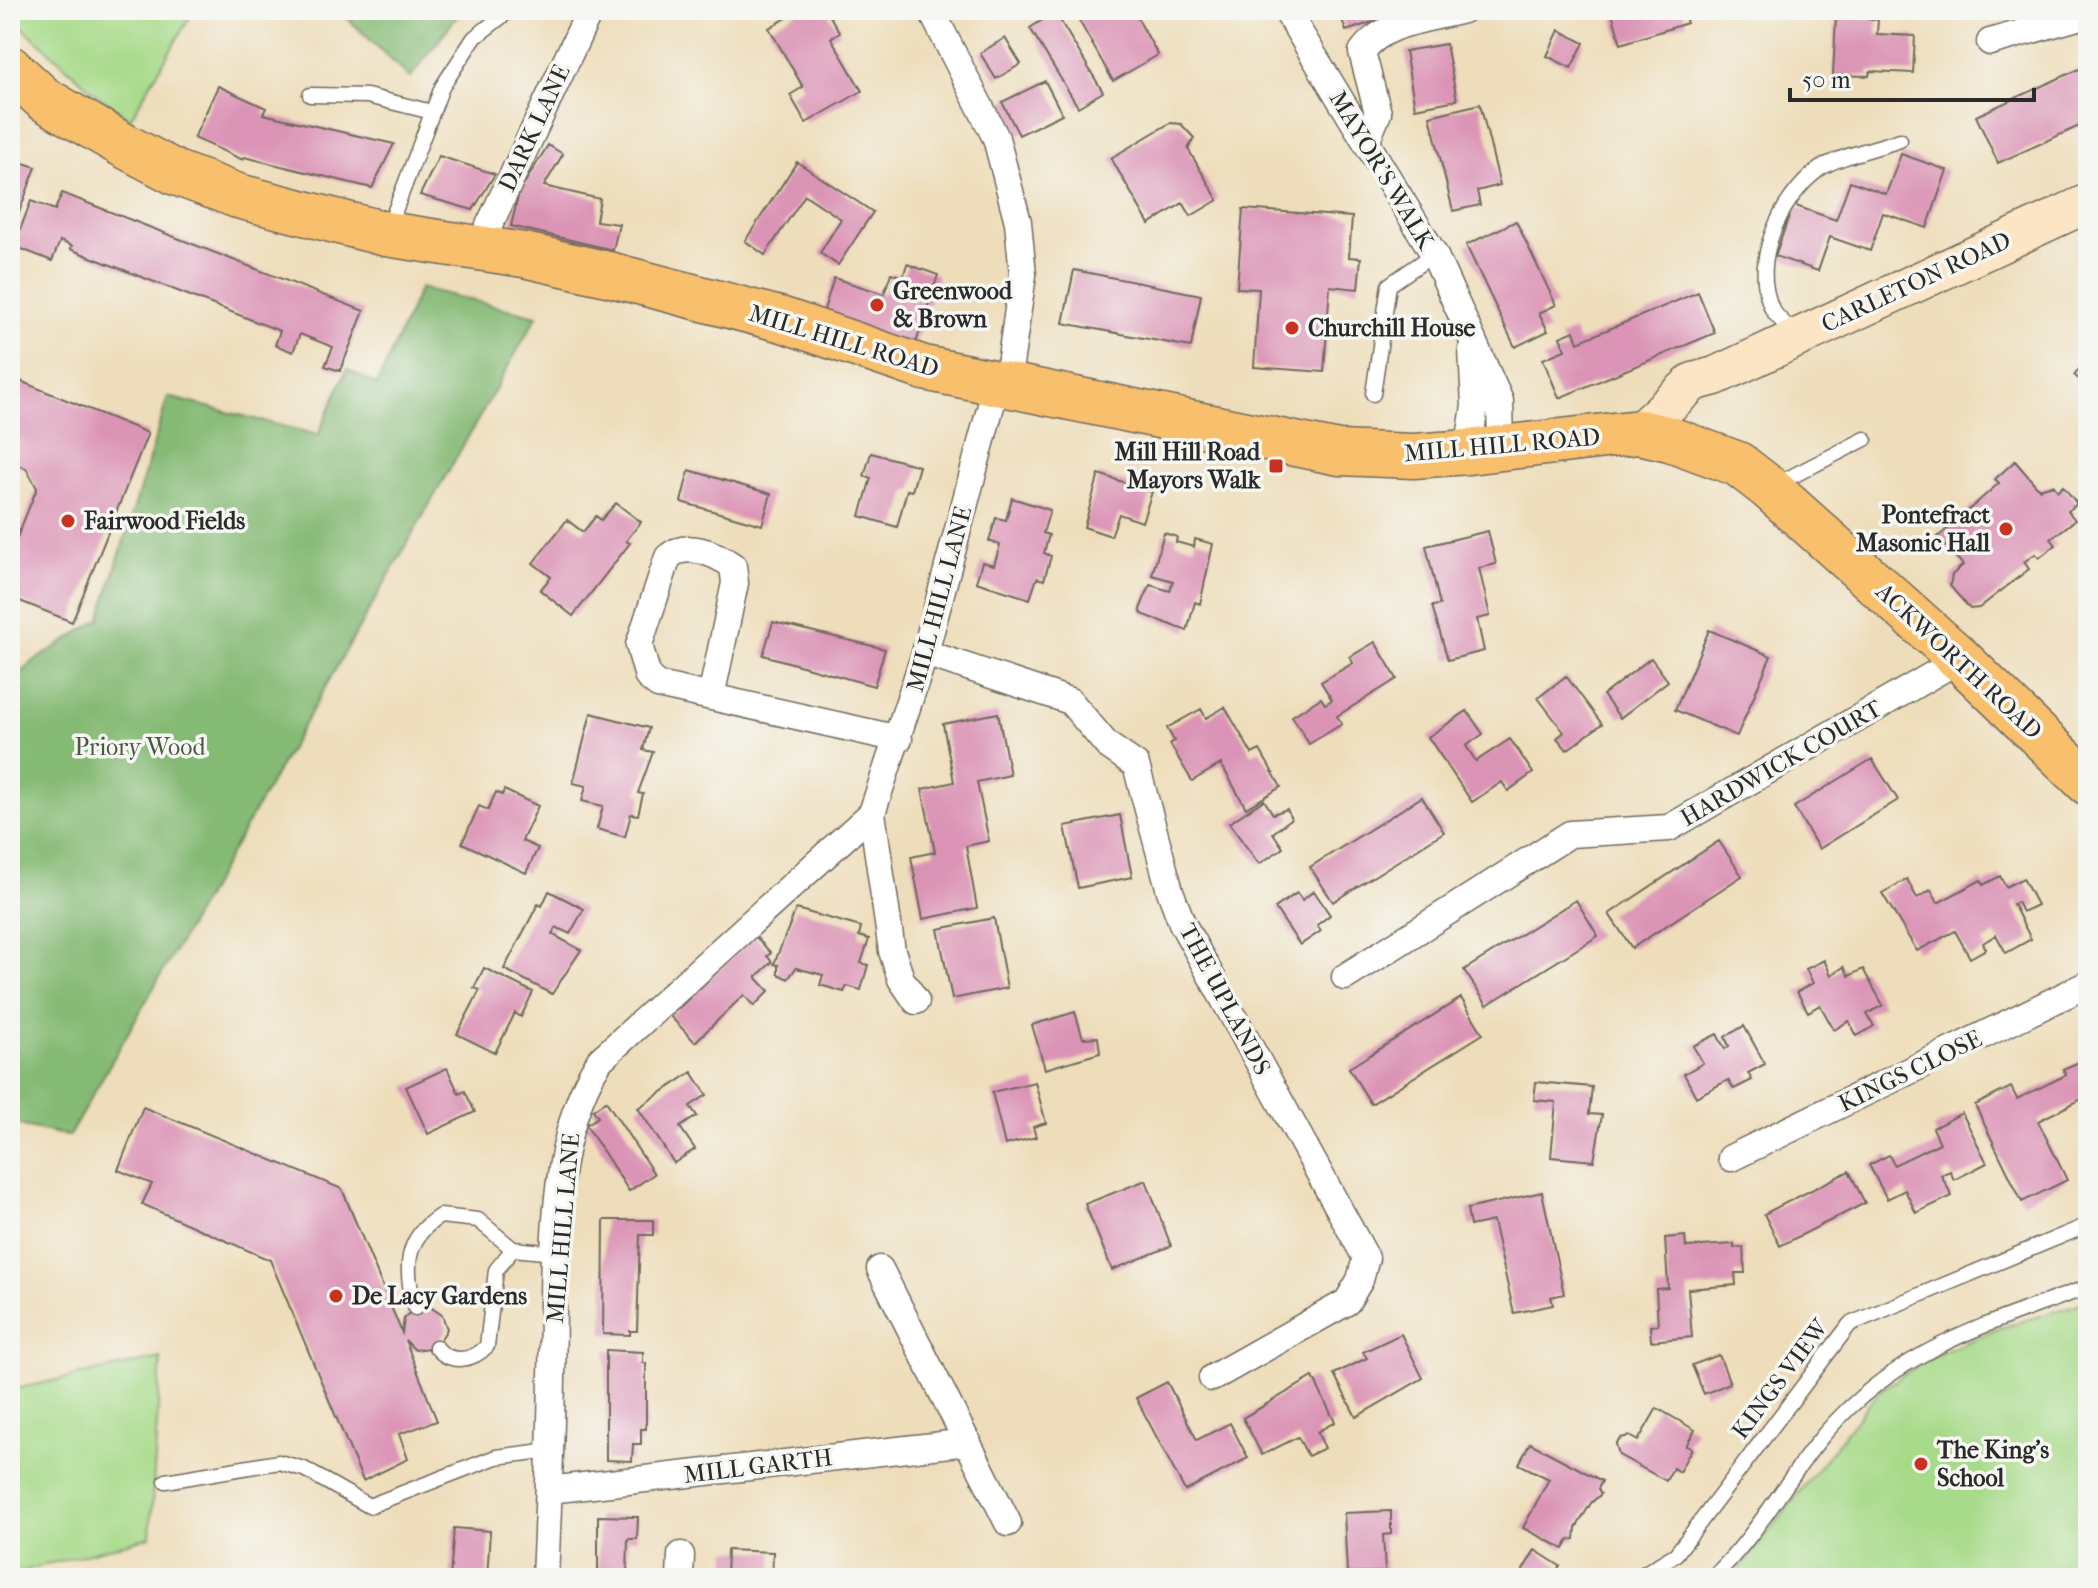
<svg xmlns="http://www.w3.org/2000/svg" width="2098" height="1588" viewBox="0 0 2098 1588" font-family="'IM FELL French Canon',serif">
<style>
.green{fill:#a7da89;stroke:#69825a;stroke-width:2}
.forest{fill:#85ba75;stroke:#587250;stroke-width:2}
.building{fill:#db94b6}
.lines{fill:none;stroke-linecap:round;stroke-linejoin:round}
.lane-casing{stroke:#6f695d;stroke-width:17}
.street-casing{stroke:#6f695d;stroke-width:29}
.secondary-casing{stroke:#6f695d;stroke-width:41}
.highway-casing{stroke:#6f695d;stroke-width:47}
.lane{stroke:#fff;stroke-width:14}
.street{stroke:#fff;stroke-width:26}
.secondary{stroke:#fce5c4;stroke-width:38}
.highway{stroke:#f8bf6c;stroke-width:44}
.poi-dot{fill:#c8321e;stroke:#f6f6f2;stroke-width:3}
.labels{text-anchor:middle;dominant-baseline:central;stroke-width:7;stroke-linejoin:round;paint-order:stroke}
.street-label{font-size:24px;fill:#2b2b2b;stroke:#f6f6f2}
.poi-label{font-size:24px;font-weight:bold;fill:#2b2b2b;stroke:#f6f6f2;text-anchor:start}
.park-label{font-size:24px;fill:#4a5742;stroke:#f6f6f2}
</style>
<rect width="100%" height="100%" fill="#f6f6f2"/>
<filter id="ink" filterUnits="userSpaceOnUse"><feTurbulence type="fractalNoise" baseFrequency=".0125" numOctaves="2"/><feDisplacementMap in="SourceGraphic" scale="16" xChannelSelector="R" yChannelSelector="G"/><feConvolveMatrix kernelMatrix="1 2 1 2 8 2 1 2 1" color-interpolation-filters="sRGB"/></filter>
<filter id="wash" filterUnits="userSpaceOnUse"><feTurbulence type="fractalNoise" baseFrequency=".006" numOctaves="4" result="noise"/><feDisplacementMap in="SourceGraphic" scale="32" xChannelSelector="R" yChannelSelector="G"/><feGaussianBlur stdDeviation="1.8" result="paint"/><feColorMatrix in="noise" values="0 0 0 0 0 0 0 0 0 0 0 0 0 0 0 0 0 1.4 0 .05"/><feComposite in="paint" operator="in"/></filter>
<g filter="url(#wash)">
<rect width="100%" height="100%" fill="#eeddba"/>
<path class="green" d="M 10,10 L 194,10 L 130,119 L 96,94 L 10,16 Z
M 2088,1301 L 2088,1578 L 1732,1578 L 1878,1392 L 1929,1358 L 2000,1328 Z
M 161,1358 L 150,1537 L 10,1574 L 10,1390 Z"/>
<path class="forest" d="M 339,10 L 462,10 L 410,78 Z
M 420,288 L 537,316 L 69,1136 L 10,1123 L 10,682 L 34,661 L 100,619 L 168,397 L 318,435 L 347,369 L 377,385 Z"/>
<g id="blocks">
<path class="building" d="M 801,10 L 826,10 L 840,33 L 831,38 L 862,91 L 806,123 L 790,95 L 803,87 L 769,28 Z
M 1090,10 L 1133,10 L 1158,55 L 1113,81 L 1077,17 Z
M 1339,10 L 1389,10 L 1391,16 L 1346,31 Z
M 1611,10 L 1683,10 L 1687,23 L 1621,44 Z
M 1055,12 L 1103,92 L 1078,107 L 1030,28 Z
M 1836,17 L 1878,19 L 1877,34 L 1915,36 L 1913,73 L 1870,71 L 1869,76 L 1833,75 Z
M 1559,30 L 1584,43 L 1571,68 L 1547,56 Z
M 1005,38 L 1021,64 L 996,79 L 980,53 Z
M 1446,44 L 1457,100 L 1415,108 L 1405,51 Z
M 2088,65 L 2088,122 L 1998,163 L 1976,116 Z
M 1045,81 L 1062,114 L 1019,135 L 1002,102 Z
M 218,86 L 266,108 L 263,114 L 394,144 L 372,188 L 244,157 L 243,160 L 194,138 Z
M 1480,104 L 1500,185 L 1477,191 L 1480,205 L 1453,211 L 1430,116 Z
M 1170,123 L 1181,124 L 1194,138 L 1188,149 L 1218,200 L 1191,216 L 1183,203 L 1149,224 L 1111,158 Z
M 548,145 L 563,154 L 544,186 L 600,199 L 596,221 L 619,224 L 613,250 L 511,226 L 519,192 Z
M 1901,154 L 1947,170 L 1927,228 L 1883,213 L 1870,251 L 1830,237 L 1818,271 L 1775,256 L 1793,205 L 1836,220 L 1850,181 L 1886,194 Z
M 439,156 L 495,174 L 473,210 L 420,195 Z
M 10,159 L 36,167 L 12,231 L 10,230 Z
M 797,162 L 873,212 L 838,265 L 820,253 L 841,219 L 805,195 L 765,255 L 745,241 Z
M 62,193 L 364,311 L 340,371 L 325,366 L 333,347 L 300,334 L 293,352 L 275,345 L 280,331 L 70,249 L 72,246 L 60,241 L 52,261 L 14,246 L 31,201 L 55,210 Z
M 1243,209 L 1352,217 L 1349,257 L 1361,258 L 1358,289 L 1330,286 L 1324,372 L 1254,367 L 1259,289 L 1237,288 Z
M 1516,221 L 1556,305 L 1539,313 L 1548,331 L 1515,347 L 1466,245 Z
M 907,264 L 938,275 L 915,346 L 822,316 L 834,278 L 884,294 L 891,273 L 903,277 Z
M 1074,270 L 1201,295 L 1191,347 L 1063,323 Z
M 1698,292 L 1715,333 L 1559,398 L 1543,359 L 1565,350 L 1560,337 L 1574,331 L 1578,342 Z
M 2088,359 L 2088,387 L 2074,375 Z
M 10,377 L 148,433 L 72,622 L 10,597 L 10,555 L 37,488 L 26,468 L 10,462 Z
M 871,453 L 919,466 L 912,491 L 907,490 L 897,527 L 860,516 L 871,478 L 864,476 Z
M 2015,461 L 2039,489 L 2053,485 L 2058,491 L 2063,486 L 2077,504 L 2068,511 L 2075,520 L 2051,539 L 2056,545 L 2039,558 L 2035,554 L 2024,562 L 2029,569 L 1979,608 L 1970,609 L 1950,586 L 1952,575 L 1963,565 L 1938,537 L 1999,483 L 1995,479 Z
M 689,470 L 771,494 L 762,525 L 681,502 Z
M 1099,474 L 1152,492 L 1142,522 L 1119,514 L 1111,536 L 1084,527 Z
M 1012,498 L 1050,510 L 1043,533 L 1049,535 L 1044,553 L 1051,556 L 1044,580 L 1037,578 L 1030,599 L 976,582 L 982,562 L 994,565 L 1000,545 L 989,541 L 996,518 L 1006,520 Z
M 616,503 L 641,522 L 626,541 L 630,543 L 573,616 L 540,590 L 551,577 L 533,563 L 567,520 L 583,532 L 596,516 L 601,520 Z
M 1488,531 L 1496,564 L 1479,568 L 1490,616 L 1477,619 L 1484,651 L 1448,660 L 1432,606 L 1440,605 L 1426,546 Z
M 1164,533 L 1177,537 L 1176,542 L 1194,547 L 1195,539 L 1213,544 L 1200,604 L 1195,602 L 1187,631 L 1142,614 L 1140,609 L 1150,585 L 1170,591 L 1173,581 L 1152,575 Z
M 773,622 L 885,649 L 874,686 L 763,655 Z
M 1709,630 L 1771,656 L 1737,736 L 1675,710 Z
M 1375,642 L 1397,679 L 1337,716 L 1342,724 L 1309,744 L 1292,716 L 1321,698 L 1325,704 L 1332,700 L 1321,682 L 1353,663 L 1350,657 Z
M 1651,658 L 1668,681 L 1620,718 L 1603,695 Z
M 1566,676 L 1602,724 L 1567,750 L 1557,738 L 1564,732 L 1538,698 Z
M 1225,707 L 1252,754 L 1260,750 L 1281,787 L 1246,808 L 1221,764 L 1192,781 L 1170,744 L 1174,741 L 1167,728 L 1201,709 L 1206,718 Z
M 1467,711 L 1483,734 L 1466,746 L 1476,761 L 1510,739 L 1533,773 L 1508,791 L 1502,782 L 1472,802 L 1428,737 Z
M 591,713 L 649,728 L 643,750 L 653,752 L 638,793 L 643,794 L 638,815 L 631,814 L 625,837 L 597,829 L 603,806 L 582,801 L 586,786 L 573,783 Z
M 998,713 L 1010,775 L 977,782 L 989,841 L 966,846 L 977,908 L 923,919 L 911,857 L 935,852 L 922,789 L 954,782 L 943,724 Z
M 1872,759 L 1898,800 L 1819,849 L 1794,807 Z
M 504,790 L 538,806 L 522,841 L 538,848 L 526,873 L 462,843 L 479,806 L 488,810 L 496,792 L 502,795 Z
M 1422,797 L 1444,832 L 1333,902 L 1310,867 Z
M 1264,800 L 1273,814 L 1287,809 L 1291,819 L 1273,833 L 1283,848 L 1259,864 L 1229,823 Z
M 1120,815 L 1132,877 L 1078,888 L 1065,826 Z
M 1719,841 L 1742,876 L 1632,948 L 1609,914 Z
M 2000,876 L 2006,887 L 2023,878 L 2037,905 L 2022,912 L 2017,902 L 2013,904 L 2031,939 L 2006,953 L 1996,935 L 1983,943 L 1986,949 L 1970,958 L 1955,931 L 1917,951 L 1882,893 L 1907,879 L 1917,898 L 1931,890 L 1938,903 L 1981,880 L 1983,885 Z
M 549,891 L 584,909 L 570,934 L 556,927 L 552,934 L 581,950 L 552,994 L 504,969 L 538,904 L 542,906 Z
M 1314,891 L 1330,915 L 1317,925 L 1321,931 L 1300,945 L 1275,908 L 1297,893 L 1302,900 Z
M 1576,900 L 1598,936 L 1487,1005 L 1464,970 Z
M 796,909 L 861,927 L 859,936 L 869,939 L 861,963 L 868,965 L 861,990 L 847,986 L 844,992 L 820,985 L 823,975 L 796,968 L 788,979 L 778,974 L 778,965 L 774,964 Z
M 994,918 L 1007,988 L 952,999 L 938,929 Z
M 755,936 L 771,953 L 767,956 L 772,962 L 756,977 L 769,991 L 754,1006 L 744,995 L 695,1042 L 670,1016 Z
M 1824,960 L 1831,975 L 1844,967 L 1849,976 L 1863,969 L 1883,1005 L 1867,1014 L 1874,1026 L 1857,1036 L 1849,1021 L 1834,1030 L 1820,1005 L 1808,1012 L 1797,992 L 1813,983 L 1806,969 Z
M 484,968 L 533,992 L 521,1017 L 515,1013 L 495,1053 L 457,1034 L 480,990 L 474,988 Z
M 1461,998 L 1483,1034 L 1371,1104 L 1349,1068 Z
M 1075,1012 L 1083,1038 L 1098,1037 L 1100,1053 L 1045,1069 L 1032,1025 Z
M 1744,1026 L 1765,1064 L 1748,1073 L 1752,1080 L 1734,1089 L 1728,1080 L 1696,1097 L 1684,1074 L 1703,1063 L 1693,1046 L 1717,1034 L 1725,1049 L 1729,1046 L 1725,1037 Z
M 2088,1058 L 2088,1096 L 2038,1121 L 2067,1180 L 2022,1202 L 1975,1105 L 2011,1087 L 2017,1099 L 2066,1075 L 2063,1069 Z
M 447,1068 L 459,1094 L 465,1091 L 475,1112 L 428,1134 L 406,1087 Z
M 692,1072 L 707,1095 L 690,1106 L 697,1116 L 680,1127 L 695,1149 L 674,1163 L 638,1108 Z
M 1035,1082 L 1046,1123 L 1033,1127 L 1036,1137 L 1005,1145 L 992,1092 Z
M 1536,1082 L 1592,1087 L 1589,1114 L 1602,1115 L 1594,1161 L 1551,1157 L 1556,1102 L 1534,1100 Z
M 606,1101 L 654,1174 L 629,1191 L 586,1125 L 598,1117 L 593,1110 Z
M 143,1107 L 342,1189 L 402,1333 L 404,1318 L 415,1308 L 430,1307 L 442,1315 L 447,1329 L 436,1347 L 415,1350 L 405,1340 L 437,1421 L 399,1434 L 408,1459 L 363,1481 L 270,1260 L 142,1204 L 152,1184 L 118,1170 Z
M 1962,1113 L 1987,1163 L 1954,1180 L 1950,1171 L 1941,1175 L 1952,1196 L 1916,1213 L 1905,1190 L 1887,1199 L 1869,1165 L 1889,1155 L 1894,1165 L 1940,1143 L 1933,1128 Z
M 1849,1171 L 1865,1203 L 1780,1246 L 1764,1214 Z
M 1146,1180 L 1171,1246 L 1112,1270 L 1085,1204 Z
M 1542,1192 L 1564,1294 L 1551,1297 L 1553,1305 L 1514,1313 L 1493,1221 L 1470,1226 L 1467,1209 Z
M 604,1220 L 653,1220 L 653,1235 L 640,1235 L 637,1331 L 630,1331 L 630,1335 L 603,1334 Z
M 1685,1236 L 1686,1247 L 1734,1244 L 1734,1248 L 1743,1247 L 1745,1273 L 1735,1273 L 1736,1285 L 1688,1289 L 1692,1337 L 1651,1341 L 1650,1326 L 1658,1325 L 1656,1289 L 1668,1288 L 1665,1238 Z
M 1401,1334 L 1423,1378 L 1356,1417 L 1334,1374 L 1367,1358 L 1363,1352 Z
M 606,1350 L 643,1352 L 643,1363 L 646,1363 L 646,1429 L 641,1429 L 641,1444 L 633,1444 L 632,1461 L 606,1460 Z
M 1719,1355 L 1730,1383 L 1704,1394 L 1692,1365 Z
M 1313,1377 L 1335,1422 L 1317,1432 L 1325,1448 L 1308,1456 L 1298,1437 L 1262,1455 L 1243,1418 Z
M 1167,1382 L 1197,1440 L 1230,1423 L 1248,1458 L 1185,1491 L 1136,1398 Z
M 1657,1408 L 1695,1430 L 1686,1446 L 1692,1448 L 1679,1472 L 1673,1468 L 1666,1481 L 1619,1455 L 1616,1444 L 1621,1438 L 1629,1436 L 1638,1441 Z
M 1530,1443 L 1602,1481 L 1598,1489 L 1601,1494 L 1591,1503 L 1576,1528 L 1575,1539 L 1569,1540 L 1564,1549 L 1523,1528 L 1549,1479 L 1519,1464 Z
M 1391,1511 L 1391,1534 L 1383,1535 L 1385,1572 L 1347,1573 L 1344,1513 Z
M 598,1516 L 638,1517 L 637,1539 L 628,1539 L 627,1578 L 598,1578 Z
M 454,1528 L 490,1531 L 487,1578 L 450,1578 Z
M 727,1550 L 773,1552 L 772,1578 L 726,1578 Z
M 1535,1550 L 1560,1566 L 1554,1578 L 1523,1578 L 1523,1570 Z"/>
</g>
</g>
<g filter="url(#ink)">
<use href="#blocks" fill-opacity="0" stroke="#6f695d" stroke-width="2"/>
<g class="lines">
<defs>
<path id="lane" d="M 310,95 L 367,96 L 432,112
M 388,229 L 442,87 L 474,38 L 510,10
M 1798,335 C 1790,328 1777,319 1772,309 C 1751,262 1779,200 1818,170 C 1835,157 1878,148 1900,140
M 1373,394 L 1389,285 L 1434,254
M 1773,486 L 1865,439
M 415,1308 C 405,1271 403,1239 440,1216 L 478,1220 L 513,1249 L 555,1253
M 436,1347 C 450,1365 473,1361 487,1346 L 496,1270 L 513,1249
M 166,1481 L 279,1462 L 304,1469 L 369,1506 L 496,1457 L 551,1450
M 1637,1578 L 1676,1554 L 1850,1324 L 2088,1225
M 1712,1578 C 1752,1541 1780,1491 1813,1448 C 1887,1352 1980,1327 2088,1287"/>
<path id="street" d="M 931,10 L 996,138 L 1018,222 L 1023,275 L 1007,385
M 1286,10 L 1434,254 L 1500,401 L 1501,448
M 1990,42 L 2088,14
M 1366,142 L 1378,113 L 1362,52 C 1381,22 1431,19 1463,10
M 479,247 L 590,10
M 1468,452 L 1475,406 L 1472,349
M 925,653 L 1070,701 L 1107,745 L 1136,765 L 1170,891 L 1182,923 L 1366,1258 L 1360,1280 L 1347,1302 L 1212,1378
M 711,697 L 735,583 L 733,566 C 715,553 686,541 668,557 L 639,645 L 648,677 L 658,685 L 899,739
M 1345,977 L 1570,834 L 1669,828 L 1960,659
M 916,1001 L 901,979 L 892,951 L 872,813 L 925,653 L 997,383
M 1731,1158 L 2088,984
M 880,1269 L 1008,1523
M 549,1490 L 968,1442
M 545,1578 C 548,1511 551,1444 552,1376 C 555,1279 545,1144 600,1060 L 872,813
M 680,1578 L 681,1555"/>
<path id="secondary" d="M 1639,432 L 1693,382 L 1715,376 L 2088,203"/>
<path id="highway" d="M 10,68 L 44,99 L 123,145 L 176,173 L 238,196 L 386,234 L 524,255 L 612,275 L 783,320 L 924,368 L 1339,453 L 1413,456 L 1468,452 L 1639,432 L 1670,439 L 1738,464 L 1769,488 L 1960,659 L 2088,783"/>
</defs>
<use href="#lane" class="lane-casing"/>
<use href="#street" class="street-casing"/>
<use href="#secondary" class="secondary-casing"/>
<use href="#highway" class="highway-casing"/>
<use href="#lane" class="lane"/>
<use href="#street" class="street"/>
<use href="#secondary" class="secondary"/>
<use href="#highway" class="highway"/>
</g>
</g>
<g class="poi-dot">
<circle cx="877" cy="305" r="8"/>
<circle cx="1292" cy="328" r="8"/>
<rect x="1268" y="458" width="16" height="16" rx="4"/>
<circle cx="68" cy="521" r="8"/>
<circle cx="2006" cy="529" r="8"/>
<circle cx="336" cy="1296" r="8"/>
<circle cx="1921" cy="1464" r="8"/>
</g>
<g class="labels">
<g class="street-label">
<text transform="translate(534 128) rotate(-65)">DARK LANE</text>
<text transform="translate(1382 170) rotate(59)">MAYOR'S WALK</text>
<text transform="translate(1916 282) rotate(-25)">CARLETON ROAD</text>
<text transform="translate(844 341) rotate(17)">MILL HILL ROAD</text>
<text transform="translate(1502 445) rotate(-5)">MILL HILL ROAD</text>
<text transform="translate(939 599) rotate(-75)">MILL HILL LANE</text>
<text transform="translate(1959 661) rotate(43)">ACKWORTH ROAD</text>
<text transform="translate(1781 763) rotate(-30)">HARDWICK COURT</text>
<text transform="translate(1225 999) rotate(62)">THE UPLANDS</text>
<text transform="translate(1910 1071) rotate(-26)">KINGS CLOSE</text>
<text transform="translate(563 1228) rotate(-85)">MILL HILL LANE</text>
<text transform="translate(1780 1379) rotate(-53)">KINGS VIEW</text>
<text transform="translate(758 1466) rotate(-7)">MILL GARTH</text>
</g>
<g class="poi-label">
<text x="893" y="291">Greenwood<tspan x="893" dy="28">&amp; Brown</tspan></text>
<text x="1308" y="328">Churchill House</text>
<text x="1260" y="452" text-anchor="end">Mill Hill Road<tspan x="1260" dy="28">Mayors Walk</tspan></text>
<text x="1990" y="515" text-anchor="end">Pontefract<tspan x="1990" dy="28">Masonic Hall</tspan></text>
<text x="84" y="521">Fairwood Fields</text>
<text x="352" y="1296">De Lacy Gardens</text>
<text x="1937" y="1450">The King's<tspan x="1937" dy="28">School</tspan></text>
</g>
<g class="park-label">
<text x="140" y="747">Priory Wood</text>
</g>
</g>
<rect width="2098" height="1588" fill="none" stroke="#f6f6f2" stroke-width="40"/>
<path d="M1790 88v12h244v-12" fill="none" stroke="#2b2b2b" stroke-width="4"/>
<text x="1802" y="88" font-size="24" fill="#2b2b2b" stroke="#f6f6f2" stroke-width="6" paint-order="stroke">50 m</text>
</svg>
